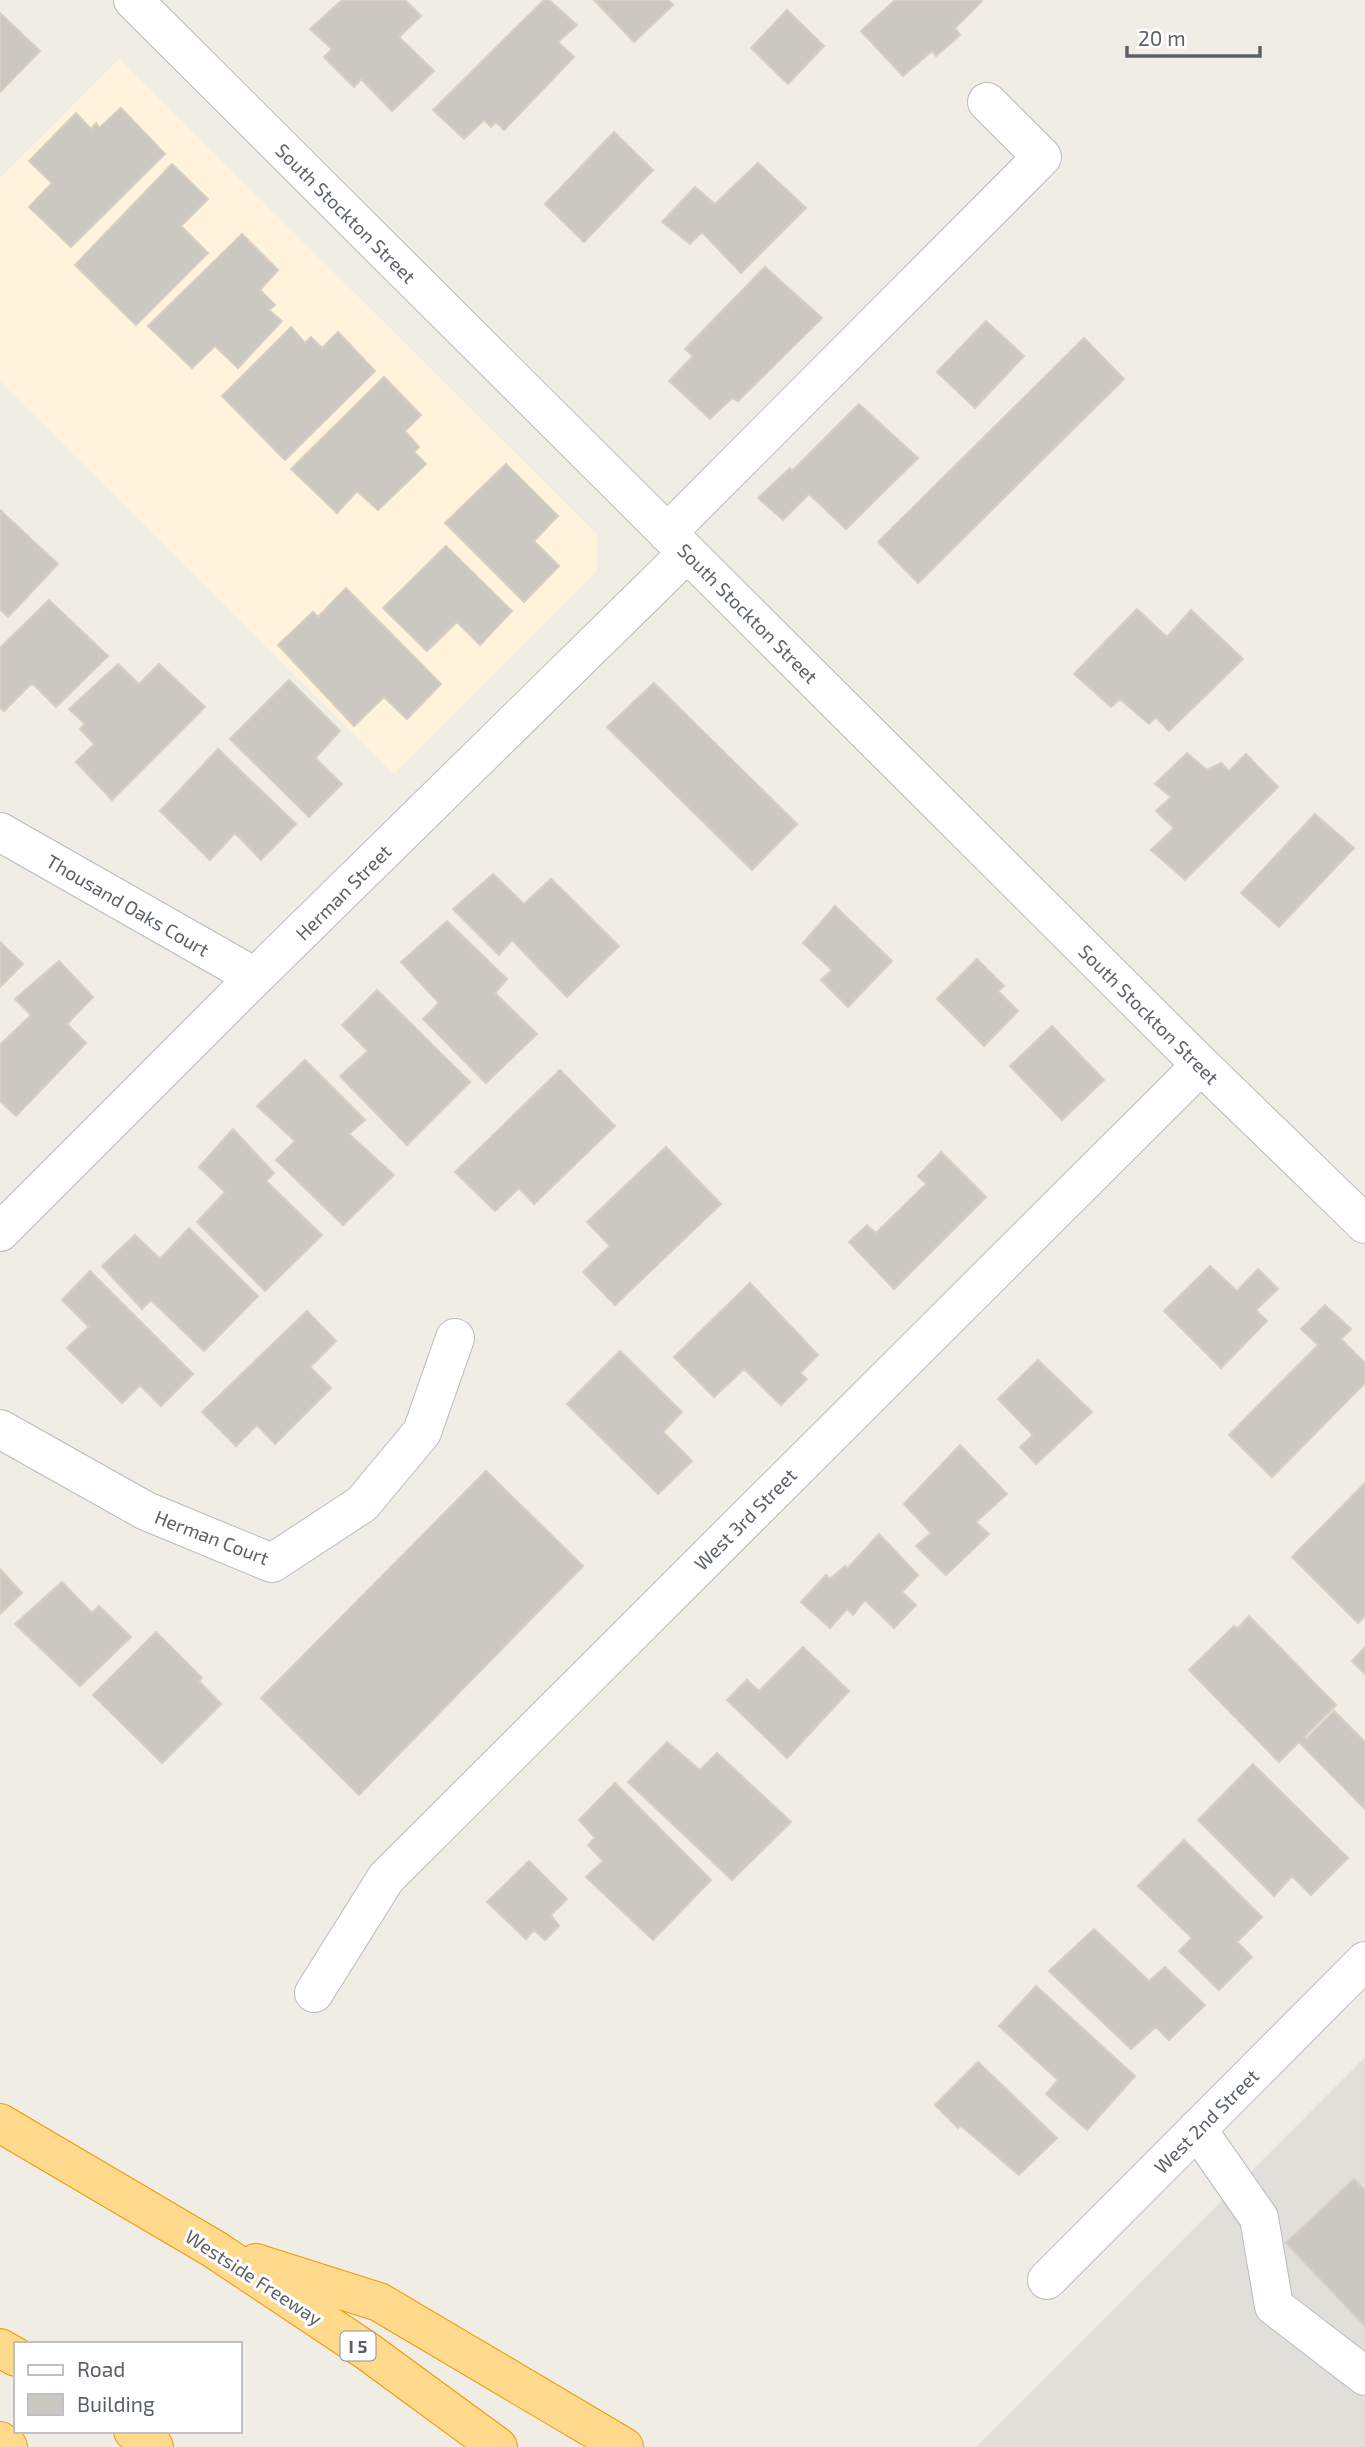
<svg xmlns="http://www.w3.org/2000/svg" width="1365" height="2447" viewBox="0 0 1365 2447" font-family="'Exo 2',sans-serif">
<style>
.commercial{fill:#fff4db}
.industrial{fill:#e1dfd9}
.building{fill:#cbc7c1;stroke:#d6cec2;stroke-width:2}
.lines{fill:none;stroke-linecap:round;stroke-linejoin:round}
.minor-casing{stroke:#b7bbc0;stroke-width:40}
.highway-casing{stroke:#f59700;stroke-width:40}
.minor{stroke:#fff;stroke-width:38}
.highway{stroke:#ffda8d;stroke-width:38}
.labels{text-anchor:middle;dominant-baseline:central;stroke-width:6;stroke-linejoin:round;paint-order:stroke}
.shield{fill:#fff;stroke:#8d9094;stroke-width:2}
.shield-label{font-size:18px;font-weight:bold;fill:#5c6166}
.street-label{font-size:19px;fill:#5c6166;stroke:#fff}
</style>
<rect width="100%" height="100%" fill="#f0ede4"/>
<path class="commercial" d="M 119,59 L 597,534 L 597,571 L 394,774 L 0,381 L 0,178 Z"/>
<path class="industrial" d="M 1365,2057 L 1365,2447 L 976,2447 Z"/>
<path class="building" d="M 342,0 L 405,0 L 421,16 L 399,37 L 434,71 L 392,111 L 361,79 L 354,87 L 324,57 L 332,49 L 310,29 Z
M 544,0 L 549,0 L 577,25 L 558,42 L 574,57 L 504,130 L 496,122 L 491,127 L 484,120 L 464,139 L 433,110 Z
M 594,0 L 668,0 L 673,5 L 634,42 Z
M 895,0 L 981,0 L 982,1 L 955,28 L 960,35 L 936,56 L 932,51 L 903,76 L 861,31 Z
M 787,10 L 824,46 L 788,84 L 751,48 Z
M 0,13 L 40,51 L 0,92 Z
M 121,108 L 165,154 L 71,247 L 29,207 L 52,183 L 29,161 L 76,113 L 91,129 L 96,123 L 99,128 Z
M 614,132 L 653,170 L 584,242 L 545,204 Z
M 758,163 L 806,208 L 741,273 L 702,232 L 690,244 L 662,222 L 695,187 L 715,204 Z
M 172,164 L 208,199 L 181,226 L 208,253 L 136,325 L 75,265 Z
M 242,234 L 278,270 L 260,290 L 275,305 L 269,310 L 282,321 L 238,368 L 215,346 L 192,368 L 148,326 Z
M 765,267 L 822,318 L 738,401 L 732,398 L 710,419 L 669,381 L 693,356 L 685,349 Z
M 986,321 L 1024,356 L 975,408 L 937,372 Z
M 291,327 L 305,343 L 311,337 L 322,348 L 338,332 L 375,371 L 285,460 L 222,396 Z
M 1084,338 L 1124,379 L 918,583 L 878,542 Z
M 384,377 L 421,415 L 405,431 L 419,447 L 414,452 L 426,464 L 378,510 L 357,491 L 337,513 L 291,469 Z
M 859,404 L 918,458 L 846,529 L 809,494 L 783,520 L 758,498 L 790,468 L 792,471 Z
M 506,464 L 558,516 L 534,541 L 559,566 L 524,602 L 445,523 Z
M 0,510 L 58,564 L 8,617 L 0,609 Z
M 446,546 L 512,611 L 480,645 L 457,622 L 427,651 L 383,608 Z
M 346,588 L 441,684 L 407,719 L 384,697 L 354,726 L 278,645 L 313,612 L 318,617 Z
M 49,600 L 108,656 L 56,707 L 32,683 L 4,711 L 0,707 L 0,648 Z
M 1137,609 L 1167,637 L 1191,610 L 1243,659 L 1169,731 L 1156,717 L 1149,724 L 1120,699 L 1111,707 L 1074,674 Z
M 118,664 L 139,684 L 159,664 L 205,707 L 112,800 L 76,762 L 94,744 L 80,729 L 85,724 L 69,709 Z
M 289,680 L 340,731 L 315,758 L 342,784 L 309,817 L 230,739 Z
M 654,683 L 797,824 L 752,870 L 607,727 Z
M 218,749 L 296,824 L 261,860 L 235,833 L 210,860 L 160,811 Z
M 1187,753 L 1207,770 L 1221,763 L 1229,771 L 1246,754 L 1278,787 L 1185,880 L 1151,850 L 1174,828 L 1156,811 L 1171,797 L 1155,784 Z
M 1315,814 L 1354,848 L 1279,927 L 1241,893 Z
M 493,874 L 524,904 L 551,879 L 619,946 L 567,997 L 512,940 L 499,955 L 453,909 Z
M 835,906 L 892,961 L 848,1007 L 821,980 L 832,970 L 803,943 Z
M 447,921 L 507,979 L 495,993 L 537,1034 L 486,1083 L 423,1019 L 439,1003 L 401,962 Z
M 0,942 L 23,964 L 0,987 Z
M 977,959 L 1004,986 L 998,991 L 1018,1011 L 984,1046 L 937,999 Z
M 59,961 L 93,997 L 67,1024 L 86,1043 L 16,1116 L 0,1101 L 0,1045 L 31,1015 L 15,999 Z
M 377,990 L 470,1082 L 407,1145 L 340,1076 L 368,1051 L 342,1025 Z
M 1052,1026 L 1104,1080 L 1062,1120 L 1010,1066 Z
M 305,1060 L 365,1120 L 349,1134 L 394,1175 L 343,1225 L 276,1160 L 295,1141 L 257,1106 Z
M 560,1070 L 615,1126 L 534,1204 L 519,1188 L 495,1211 L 455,1172 Z
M 233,1129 L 274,1173 L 266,1181 L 322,1235 L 265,1291 L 197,1222 L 225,1192 L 199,1167 Z
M 666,1147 L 721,1204 L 615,1305 L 583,1272 L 610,1246 L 587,1222 Z
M 941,1152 L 986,1197 L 894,1289 L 849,1242 L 867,1225 L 876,1233 L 926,1184 L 918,1176 Z
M 189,1228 L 258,1296 L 204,1351 L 151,1300 L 142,1309 L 102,1266 L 135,1235 L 160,1259 Z
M 1210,1266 L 1237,1291 L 1258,1269 L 1278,1289 L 1256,1310 L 1267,1321 L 1221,1368 L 1164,1311 Z
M 90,1271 L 193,1374 L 161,1406 L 140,1385 L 122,1403 L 67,1348 L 89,1327 L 62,1300 Z
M 750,1283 L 818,1355 L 800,1373 L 807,1379 L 781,1405 L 744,1369 L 714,1397 L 674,1357 Z
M 1325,1305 L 1351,1329 L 1341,1339 L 1365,1363 L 1365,1383 L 1272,1477 L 1229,1435 L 1318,1345 L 1301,1329 Z
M 307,1311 L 336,1341 L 310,1367 L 331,1388 L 275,1444 L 257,1425 L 236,1446 L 202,1412 Z
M 620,1351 L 682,1412 L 663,1432 L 692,1461 L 658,1494 L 567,1404 Z
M 1038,1360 L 1092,1412 L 1036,1464 L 1020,1447 L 1033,1435 L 998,1399 Z
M 960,1445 L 1007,1494 L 976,1522 L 989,1534 L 946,1575 L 916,1546 L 931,1533 L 904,1504 Z
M 486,1471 L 583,1566 L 359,1795 L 261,1698 Z
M 1365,1483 L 1365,1616 L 1358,1623 L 1292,1557 Z
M 879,1534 L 918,1575 L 902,1592 L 916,1605 L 894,1628 L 865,1600 L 853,1615 L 847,1609 L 830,1628 L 801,1602 L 826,1575 L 830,1579 L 845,1566 L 847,1569 Z
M 0,1569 L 22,1593 L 0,1614 Z
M 62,1582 L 92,1613 L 99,1606 L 131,1637 L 80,1686 L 15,1624 Z
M 1249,1616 L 1336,1705 L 1304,1737 L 1306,1739 L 1334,1711 L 1365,1742 L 1365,1809 L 1299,1742 L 1279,1762 L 1189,1670 L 1234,1626 L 1237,1629 Z
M 156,1632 L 202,1678 L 199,1681 L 221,1704 L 162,1763 L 93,1695 Z
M 803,1647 L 849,1691 L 787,1758 L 727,1700 L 747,1680 L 759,1691 Z
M 1365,1647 L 1365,1674 L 1352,1661 Z
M 667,1742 L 700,1770 L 717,1753 L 791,1822 L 732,1880 L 628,1782 Z
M 1253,1764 L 1348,1858 L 1311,1895 L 1292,1876 L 1274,1896 L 1198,1820 Z
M 615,1783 L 711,1880 L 653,1940 L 586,1877 L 603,1861 L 588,1845 L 595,1838 L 579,1820 Z
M 1184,1840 L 1262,1917 L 1237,1942 L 1252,1957 L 1219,1990 L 1179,1951 L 1192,1938 L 1138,1886 Z
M 529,1861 L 567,1899 L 551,1915 L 559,1926 L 545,1940 L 534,1930 L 526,1939 L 487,1902 Z
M 1094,1929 L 1149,1981 L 1165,1967 L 1205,2005 L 1169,2040 L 1156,2027 L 1131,2049 L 1049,1971 Z
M 1036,1986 L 1135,2076 L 1087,2130 L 1046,2094 L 1058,2080 L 999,2026 Z
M 978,2062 L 1057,2138 L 1019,2175 L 960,2125 L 958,2128 L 935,2105 Z
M 1354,2179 L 1365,2191 L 1365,2326 L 1286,2243 Z"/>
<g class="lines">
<defs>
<path id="minor" d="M 133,0 L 1201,1065 L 1365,1224
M 667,533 L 1042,157 L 987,102
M 0,832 L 255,977
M 0,1232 L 255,977 L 687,553
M 0,1429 L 146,1511 L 272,1563 L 362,1504 L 422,1432 L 455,1338
M 314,1993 L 386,1878 L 1201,1065
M 1197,2129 L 1259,2218 L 1274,2306 L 1365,2376
M 1047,2280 L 1365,1961"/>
<path id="highway" d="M 0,2123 L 214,2249 L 367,2351 L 498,2447
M 256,2263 L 379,2302 L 624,2447
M 0,2348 L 16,2357
M 133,2431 L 154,2447
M 0,2441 L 8,2447"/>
</defs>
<use href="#minor" class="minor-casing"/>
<use href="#highway" class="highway-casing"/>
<use href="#minor" class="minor"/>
<use href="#highway" class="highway"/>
</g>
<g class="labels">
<rect class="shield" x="340.5" y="2331.5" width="35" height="29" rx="5"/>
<g class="shield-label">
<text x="358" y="2346">I 5</text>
</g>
<g class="street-label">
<text transform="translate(346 213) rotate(45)">South Stockton Street</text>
<text transform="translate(748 613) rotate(45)">South Stockton Street</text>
<text transform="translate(343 892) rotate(-45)">Herman Street</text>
<text transform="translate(128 905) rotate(30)">Thousand Oaks Court</text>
<text transform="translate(1149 1014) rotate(45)">South Stockton Street</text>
<text transform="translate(745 1519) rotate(-45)">West 3rd Street</text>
<text transform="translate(212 1537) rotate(21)">Herman Court</text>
<text transform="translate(1206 2121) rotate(-45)">West 2nd Street</text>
<text transform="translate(254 2277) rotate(33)">Westside Freeway</text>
</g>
</g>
<rect x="14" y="2342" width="228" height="91" fill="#ffffff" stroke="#bec0c2" stroke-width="2"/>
<rect x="28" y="2365" width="35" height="10" fill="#ffffff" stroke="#bec0c2" stroke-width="2"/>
<text x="77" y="2377" font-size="21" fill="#5c6166">Road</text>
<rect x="28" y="2394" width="35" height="21" fill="#cbc7c1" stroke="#bec0c2" stroke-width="2"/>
<text x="77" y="2412" font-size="21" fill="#5c6166">Building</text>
<path d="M1127 46v10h133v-10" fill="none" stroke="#5c6166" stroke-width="3.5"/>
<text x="1138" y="46" font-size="21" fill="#5c6166" stroke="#ffffff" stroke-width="5" paint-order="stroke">20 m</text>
</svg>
